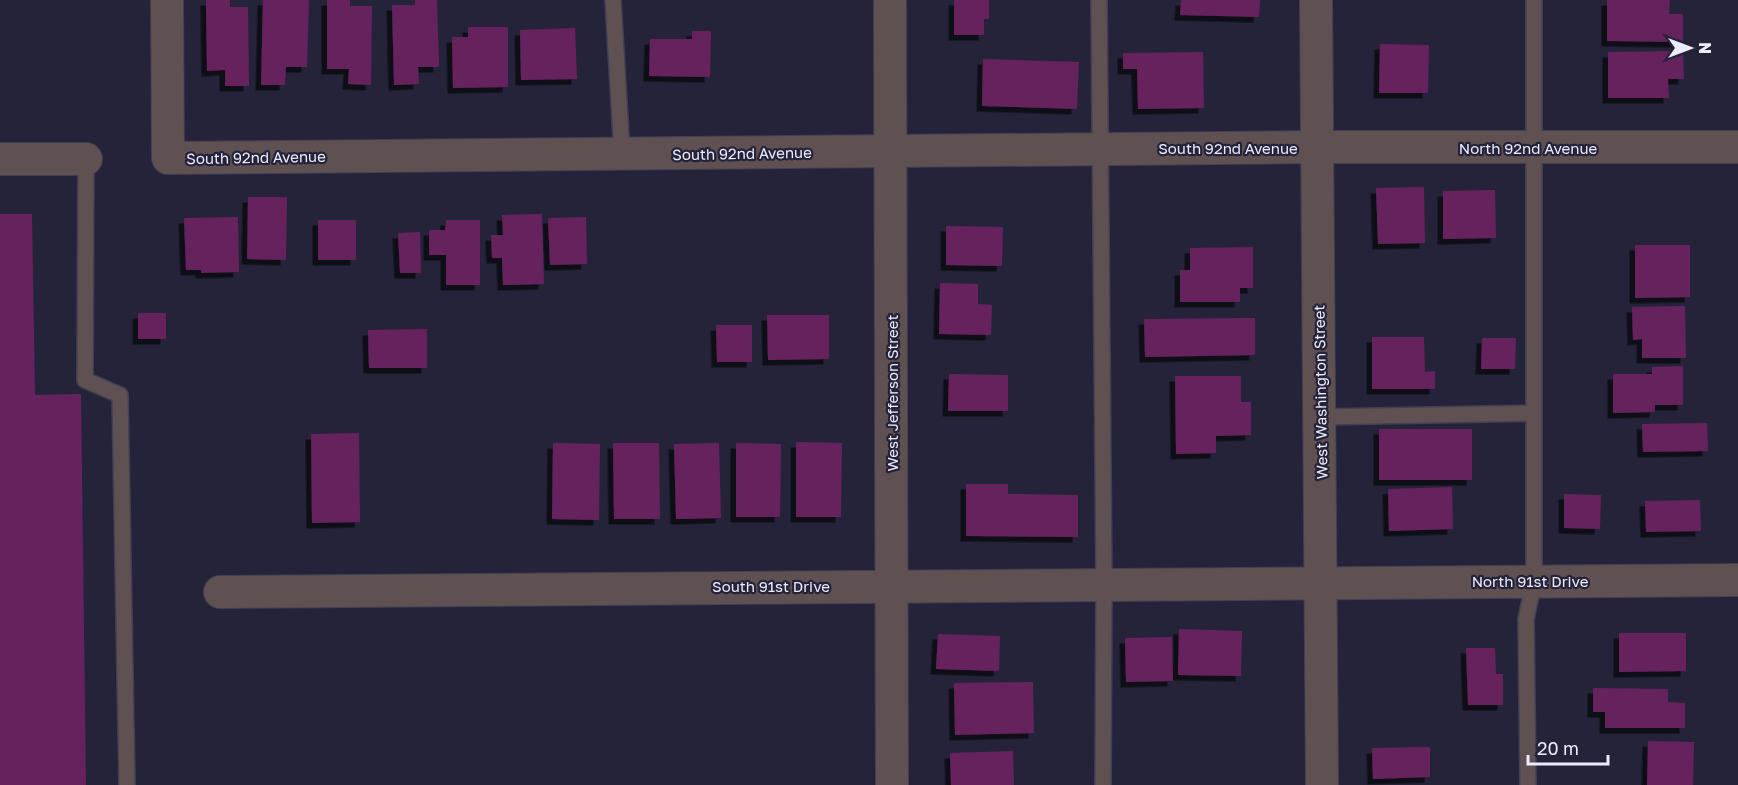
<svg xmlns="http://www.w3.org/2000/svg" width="1738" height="785" viewBox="0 0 1738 785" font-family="'Golos Text',sans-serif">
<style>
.building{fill:#66235b;filter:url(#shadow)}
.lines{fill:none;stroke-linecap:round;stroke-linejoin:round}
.service-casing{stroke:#403f54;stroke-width:18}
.minor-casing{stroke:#403f54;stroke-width:34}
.service{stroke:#5f5151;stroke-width:15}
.minor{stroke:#5f5151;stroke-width:32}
.labels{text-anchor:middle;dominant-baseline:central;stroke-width:4.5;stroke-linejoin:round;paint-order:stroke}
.street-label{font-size:15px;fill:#ececfc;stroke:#242339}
</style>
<defs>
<filter id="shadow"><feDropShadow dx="-5.5" dy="5.5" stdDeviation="0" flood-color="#0009"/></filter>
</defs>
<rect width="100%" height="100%" fill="#242339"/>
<path class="building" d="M 206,0 L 230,0 L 230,7 L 248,7 L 249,86 L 225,86 L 225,70 L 207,71 Z
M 263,0 L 309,0 L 307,67 L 286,67 L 285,85 L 261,85 Z
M 327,0 L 350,0 L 350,6 L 372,6 L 371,85 L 348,84 L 349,69 L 327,69 Z
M 415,0 L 437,0 L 439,67 L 418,67 L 419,84 L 394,85 L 392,5 L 415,5 Z
M 954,0 L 989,0 L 989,19 L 984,19 L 984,35 L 954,35 Z
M 1181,0 L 1260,0 L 1259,17 L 1180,15 Z
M 1607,0 L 1670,0 L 1669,14 L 1683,14 L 1683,42 L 1607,41 Z
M 468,27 L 508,27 L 508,87 L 453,88 L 452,37 L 468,37 Z
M 575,28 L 577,79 L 521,80 L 520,30 Z
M 692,31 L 711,31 L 710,77 L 649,76 L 650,39 L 692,39 Z
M 1380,44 L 1429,45 L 1428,93 L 1379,93 Z
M 1683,51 L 1684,79 L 1668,79 L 1669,98 L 1608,98 L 1608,52 Z
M 1203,52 L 1204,108 L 1138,109 L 1137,69 L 1123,69 L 1123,53 Z
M 983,59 L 1079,62 L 1077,109 L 982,106 Z
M 1424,187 L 1425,243 L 1378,244 L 1376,188 Z
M 1495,190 L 1496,238 L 1443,239 L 1443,191 Z
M 248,197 L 287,197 L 286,260 L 247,259 Z
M 0,214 L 32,214 L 35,395 L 81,394 L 86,785 L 0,785 Z
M 542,214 L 544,284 L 503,285 L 502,258 L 492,258 L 491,235 L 503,235 L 502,215 Z
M 238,217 L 239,272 L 201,273 L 201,270 L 186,270 L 184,218 Z
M 586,217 L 587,264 L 550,265 L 548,218 Z
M 318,220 L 356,220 L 356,260 L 318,260 Z
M 446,220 L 480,220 L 480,285 L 446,285 L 446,255 L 429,255 L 429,230 L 445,230 Z
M 946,226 L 1003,227 L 1002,266 L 946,265 Z
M 420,232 L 421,273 L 400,273 L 398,233 Z
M 1635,245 L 1690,245 L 1690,297 L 1635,298 Z
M 1253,247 L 1253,288 L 1240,288 L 1240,302 L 1180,302 L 1180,270 L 1190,270 L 1190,248 Z
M 940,283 L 978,284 L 978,304 L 992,305 L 991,335 L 939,334 Z
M 1685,306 L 1686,358 L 1642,358 L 1642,339 L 1633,340 L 1632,307 Z
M 138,313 L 166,313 L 166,339 L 138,339 Z
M 767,315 L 829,315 L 829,359 L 768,360 Z
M 1255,318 L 1255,355 L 1145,357 L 1144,319 Z
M 716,325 L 752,325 L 752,362 L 717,362 Z
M 427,329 L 427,368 L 369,368 L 368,330 Z
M 1372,337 L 1424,337 L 1425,372 L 1435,371 L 1435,389 L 1372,389 Z
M 1482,338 L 1516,338 L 1515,369 L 1481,369 Z
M 1683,366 L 1683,405 L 1655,405 L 1655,412 L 1613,413 L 1613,374 L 1652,374 L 1652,367 Z
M 949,374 L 1008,375 L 1008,411 L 948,411 Z
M 1175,376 L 1241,376 L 1241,402 L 1251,402 L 1251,435 L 1216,436 L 1216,453 L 1176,454 Z
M 1707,423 L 1708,451 L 1643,452 L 1642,424 Z
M 1379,429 L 1472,429 L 1472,480 L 1379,480 Z
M 359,433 L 360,522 L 312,523 L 311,434 Z
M 796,442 L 842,443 L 841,517 L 796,517 Z
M 553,443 L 600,444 L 599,520 L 552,519 Z
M 613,443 L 659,443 L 660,519 L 614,519 Z
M 719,443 L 721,518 L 676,519 L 674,444 Z
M 736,443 L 781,444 L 780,517 L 736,517 Z
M 966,484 L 1008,484 L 1008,494 L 1078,495 L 1078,537 L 966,536 Z
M 1452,487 L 1453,529 L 1389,531 L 1388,489 Z
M 1564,494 L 1601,495 L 1600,529 L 1564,528 Z
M 1700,500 L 1701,531 L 1646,532 L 1645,501 Z
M 1179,629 L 1242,631 L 1241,676 L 1178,675 Z
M 1619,633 L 1686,633 L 1686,671 L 1619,672 Z
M 938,634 L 1000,636 L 999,671 L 936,669 Z
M 1172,637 L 1173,681 L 1126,682 L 1125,638 Z
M 1466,648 L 1495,648 L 1496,674 L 1503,674 L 1503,705 L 1468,705 Z
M 1033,682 L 1034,733 L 955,735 L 954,683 Z
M 1593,688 L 1668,689 L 1668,702 L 1685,703 L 1685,728 L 1605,728 L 1605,712 L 1593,712 Z
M 1648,741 L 1694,742 L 1693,785 L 1647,785 Z
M 1430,747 L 1430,777 L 1373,779 L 1372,748 Z
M 1013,751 L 1014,785 L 951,785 L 950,753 Z"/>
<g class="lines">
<defs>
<path id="service" d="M 613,0 L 622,154
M 1099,0 L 1104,584 L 1103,785
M 86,159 L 85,380 L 120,395 L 127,785
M 1320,417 L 1534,413
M 1528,785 L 1526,619 L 1534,581 L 1534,0"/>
<path id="minor" d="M 167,0 L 168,158 L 1317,147 L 1738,147
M 890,0 L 892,785
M 1316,0 L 1322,785
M 0,159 L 86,159
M 220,592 L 1738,580"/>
</defs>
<use href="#service" class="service-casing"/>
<use href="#minor" class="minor-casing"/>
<use href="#service" class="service"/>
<use href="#minor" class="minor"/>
</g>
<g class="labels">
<g class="street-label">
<text x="1228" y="148">South 92nd Avenue</text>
<text x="1528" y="148">North 92nd Avenue</text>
<text transform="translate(742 153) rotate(-1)">South 92nd Avenue</text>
<text transform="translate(256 157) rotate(-1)">South 92nd Avenue</text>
<text transform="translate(1320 392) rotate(-91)">West Washington Street</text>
<text transform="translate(892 393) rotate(-90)">West Jefferson Street</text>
<text x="1530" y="581">North 91st Drive</text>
<text x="771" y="586">South 91st Drive</text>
</g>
</g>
<g transform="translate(1690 48) rotate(90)" stroke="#242339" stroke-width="4.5" paint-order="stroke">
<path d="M0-4.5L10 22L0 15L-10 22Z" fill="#ececfc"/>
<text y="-9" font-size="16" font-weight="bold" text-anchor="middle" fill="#ececfc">N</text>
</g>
<path d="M1528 755v9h80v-9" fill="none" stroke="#ececfc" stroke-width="3"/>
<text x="1537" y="755" font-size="18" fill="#ececfc" stroke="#242339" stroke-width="4.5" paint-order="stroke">20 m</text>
</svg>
